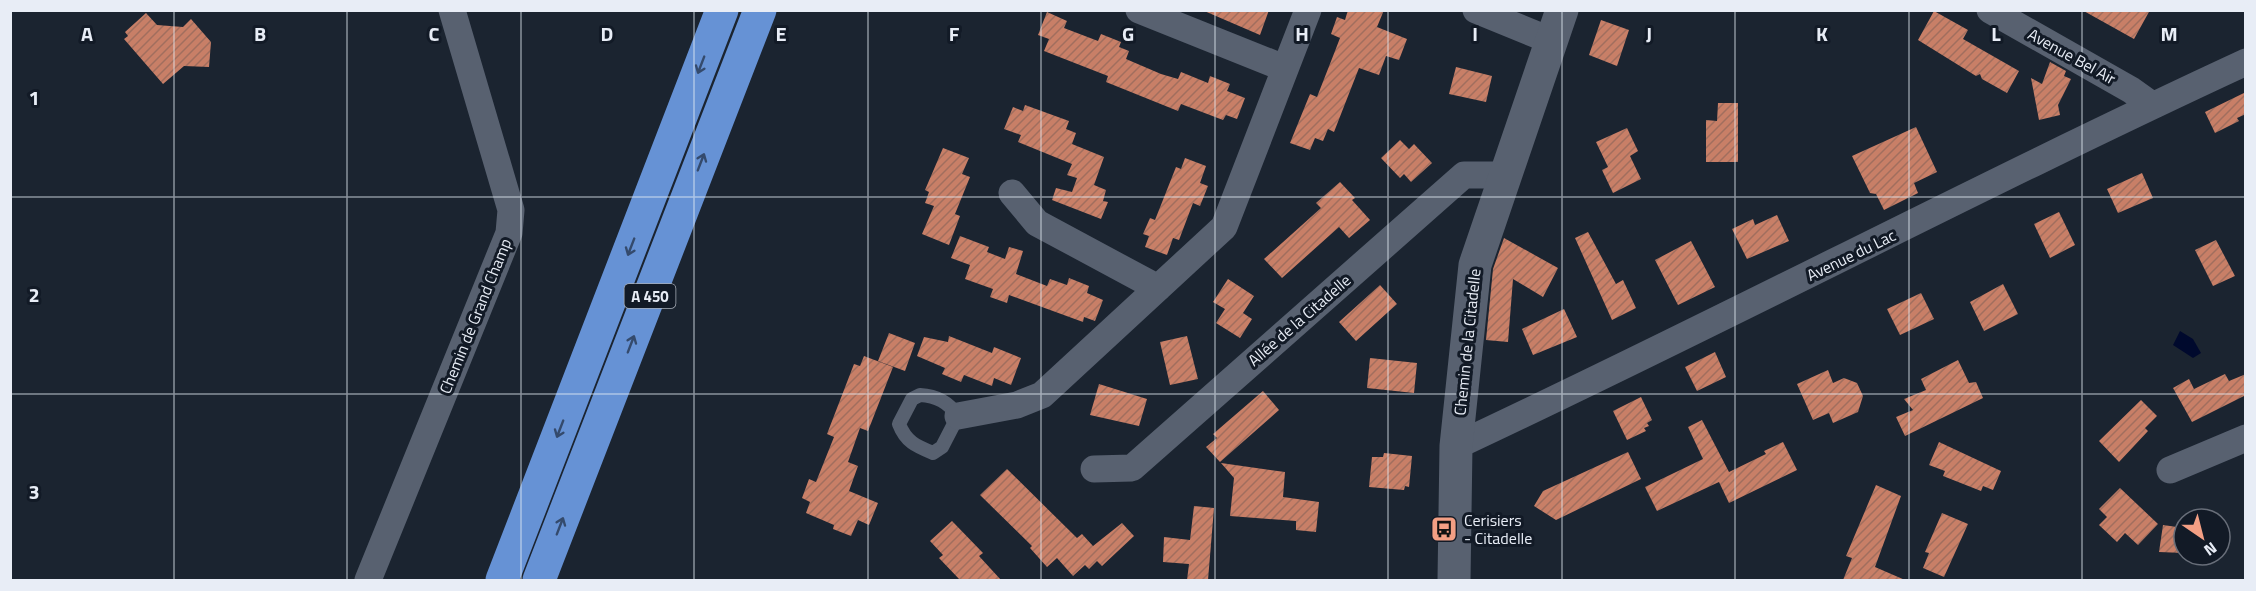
<svg xmlns="http://www.w3.org/2000/svg" width="2256" height="591" viewBox="0 0 2256 591" font-family="'Titillium Web',sans-serif">
<style>
.water{fill:#00092d}
.building{fill:url(#building-hatch)}
.lines{fill:none;stroke-linecap:round;stroke-linejoin:round}
.lane{stroke:#586170;stroke-width:14}
.street{stroke:#586170;stroke-width:27}
.secondary{stroke:#586170;stroke-width:33}
.highway{stroke:#6692d5;stroke-width:33}
.oneway{stroke:#344a6c}
.grid{fill:none;stroke:#e8edf6;stroke-width:1.5;stroke-opacity:0.55}
.labels{text-anchor:middle;dominant-baseline:central;stroke-width:6;stroke-linejoin:round;paint-order:stroke}
.shield{fill:#121a26;stroke:#a8aeb8;stroke-width:1.5}
.shield-label{font-size:15px;font-weight:bold;fill:#e8edf6}
.street-label{font-size:16px;fill:#e8edf6;stroke:#121a26}
.poi-label{font-size:16px;fill:#e8edf6;stroke:#121a26;text-anchor:start}
.grid-label{font-size:20px;text-anchor:middle;font-weight:bold;fill:#e8edf6;stroke:#121a26;stroke-width:6;stroke-linejoin:round;paint-order:stroke}
</style>
<defs>
<pattern id="building-hatch" width="6" height="6" patternUnits="userSpaceOnUse" patternTransform="scale(1.5)"><rect width="6" height="6" fill="#c87f67"/><path d="M-1 1l2-2M0 6l6-6M5 7l2-2" fill="none" stroke="#a16e5e"/></pattern>
</defs>
<rect width="100%" height="100%" fill="#1b2430"/>
<path class="water" d="M 2180,331 L 2193,339 L 2201,353 L 2193,358 L 2173,345 Z"/>
<path class="building" d="M 1202,10 L 1269,10 L 1260,35 Z
M 1348,10 L 1384,10 L 1377,27 L 1407,39 L 1399,60 L 1386,56 L 1379,75 L 1359,68 L 1334,132 L 1328,129 L 1323,141 L 1315,138 L 1310,150 L 1290,143 L 1310,94 L 1317,97 L 1335,51 L 1340,38 L 1331,34 L 1337,17 L 1345,20 Z
M 2082,10 L 2150,10 L 2134,39 Z
M 1934,11 L 1968,30 L 1963,39 L 2019,71 L 2007,93 L 1982,79 L 1980,74 L 1976,76 L 1918,40 Z
M 1047,12 L 1067,21 L 1064,28 L 1098,41 L 1101,34 L 1121,42 L 1119,47 L 1129,51 L 1126,59 L 1161,74 L 1178,79 L 1181,72 L 1208,83 L 1210,76 L 1230,84 L 1227,91 L 1245,98 L 1237,119 L 1226,115 L 1223,120 L 1181,104 L 1178,111 L 1106,82 L 1108,76 L 1044,51 L 1049,39 L 1038,35 Z
M 146,13 L 157,25 L 183,27 L 191,19 L 211,42 L 209,67 L 184,66 L 163,84 L 124,39 L 128,36 L 125,32 Z
M 1601,20 L 1629,30 L 1617,66 L 1589,55 Z
M 2050,62 L 2066,71 L 2064,76 L 2071,79 L 2058,105 L 2060,115 L 2039,120 L 2031,78 L 2042,84 Z
M 1456,67 L 1492,76 L 1486,102 L 1449,94 Z
M 2246,92 L 2246,114 L 2237,118 L 2239,121 L 2215,133 L 2205,112 Z
M 1718,103 L 1738,103 L 1738,162 L 1706,162 L 1706,120 L 1717,121 Z
M 1025,105 L 1069,121 L 1066,129 L 1076,133 L 1072,144 L 1104,157 L 1094,185 L 1106,190 L 1103,201 L 1108,202 L 1101,219 L 1052,200 L 1056,188 L 1072,192 L 1077,178 L 1067,175 L 1072,164 L 1018,142 L 1021,135 L 1004,129 L 1013,107 L 1023,111 Z
M 1916,127 L 1937,172 L 1914,183 L 1918,193 L 1884,210 L 1876,194 L 1870,193 L 1852,156 Z
M 1627,128 L 1638,151 L 1630,156 L 1641,179 L 1613,193 L 1602,170 L 1608,167 L 1596,142 Z
M 1400,140 L 1409,149 L 1414,144 L 1432,163 L 1411,182 L 1404,174 L 1400,178 L 1381,158 Z
M 943,148 L 969,158 L 962,174 L 970,177 L 955,214 L 960,216 L 949,245 L 922,234 L 934,206 L 925,203 L 929,192 L 925,190 Z
M 1185,158 L 1206,166 L 1200,183 L 1208,186 L 1200,206 L 1193,203 L 1179,240 L 1173,238 L 1167,255 L 1145,247 L 1149,236 L 1143,234 L 1150,218 L 1155,220 L 1176,167 L 1181,169 Z
M 2142,173 L 2153,198 L 2118,213 L 2107,189 Z
M 1340,182 L 1355,198 L 1352,200 L 1370,220 L 1349,238 L 1339,227 L 1282,278 L 1264,259 L 1321,208 L 1316,203 Z
M 2059,212 L 2075,245 L 2050,258 L 2034,224 Z
M 1777,215 L 1789,241 L 1747,259 L 1732,229 L 1753,219 L 1755,225 Z
M 1588,232 L 1616,284 L 1623,280 L 1636,308 L 1612,320 L 1575,238 Z
M 960,236 L 989,247 L 987,252 L 1005,259 L 1009,247 L 1023,251 L 1016,274 L 1047,286 L 1050,279 L 1067,285 L 1069,278 L 1089,286 L 1087,293 L 1103,300 L 1095,321 L 1084,317 L 1083,322 L 1009,295 L 1007,303 L 990,297 L 993,289 L 965,279 L 970,265 L 951,258 Z
M 1504,238 L 1558,268 L 1543,297 L 1513,279 L 1508,342 L 1486,340 L 1493,269 Z
M 2216,240 L 2235,276 L 2213,286 L 2195,250 Z
M 1691,241 L 1715,287 L 1678,305 L 1655,260 Z
M 1228,279 L 1254,296 L 1243,313 L 1252,319 L 1240,338 L 1216,323 L 1225,309 L 1213,302 Z
M 2003,284 L 2018,314 L 1984,331 L 1970,302 Z
M 1380,285 L 1397,304 L 1356,341 L 1339,322 Z
M 1921,293 L 1934,319 L 1900,335 L 1887,309 Z
M 1564,309 L 1577,337 L 1533,355 L 1522,329 Z
M 889,333 L 915,343 L 905,371 L 878,361 Z
M 949,336 L 992,353 L 994,347 L 1021,358 L 1011,385 L 994,378 L 992,386 L 964,375 L 961,382 L 942,374 L 945,368 L 917,356 L 924,337 L 948,342 Z
M 1187,336 L 1198,379 L 1170,385 L 1160,342 Z
M 1715,352 L 1726,377 L 1697,391 L 1685,367 Z
M 864,356 L 893,367 L 868,431 L 860,428 L 848,462 L 858,466 L 849,491 L 878,503 L 869,525 L 858,520 L 851,536 L 833,529 L 834,525 L 806,513 L 810,502 L 802,498 L 809,479 L 816,482 L 834,437 L 827,434 L 854,364 L 860,366 Z
M 1370,358 L 1417,363 L 1414,393 L 1367,388 Z
M 1958,360 L 1969,383 L 1976,382 L 1983,398 L 1905,436 L 1896,417 L 1913,410 L 1904,399 L 1926,390 L 1921,379 Z
M 1828,370 L 1833,383 L 1844,378 L 1857,383 L 1863,396 L 1858,412 L 1833,423 L 1829,413 L 1813,420 L 1797,384 Z
M 2225,374 L 2229,381 L 2246,374 L 2246,395 L 2192,422 L 2173,388 L 2189,379 L 2194,389 Z
M 1099,384 L 1147,399 L 1139,426 L 1090,415 Z
M 1263,391 L 1279,410 L 1220,462 L 1206,447 L 1217,438 L 1213,434 Z
M 1641,397 L 1652,420 L 1647,423 L 1649,426 L 1644,428 L 1646,431 L 1627,440 L 1613,411 Z
M 2141,400 L 2157,416 L 2145,428 L 2148,431 L 2119,462 L 2099,441 Z
M 1702,420 L 1729,472 L 1766,454 L 1764,451 L 1783,442 L 1797,470 L 1729,503 L 1719,482 L 1657,511 L 1645,487 L 1703,459 L 1688,427 Z
M 1939,442 L 2001,471 L 1993,490 L 1983,486 L 1981,491 L 1943,476 L 1945,471 L 1929,465 Z
M 1628,452 L 1641,479 L 1556,520 L 1534,506 L 1543,491 Z
M 1384,453 L 1412,456 L 1409,487 L 1405,486 L 1404,490 L 1369,487 L 1372,457 L 1383,457 Z
M 1221,463 L 1285,472 L 1283,497 L 1319,502 L 1316,532 L 1296,530 L 1296,521 L 1230,516 L 1234,478 Z
M 1007,469 L 1077,538 L 1082,534 L 1093,546 L 1122,523 L 1134,536 L 1102,566 L 1097,561 L 1089,569 L 1085,565 L 1073,576 L 1057,558 L 1047,567 L 1030,548 L 1032,546 L 980,495 Z
M 1876,485 L 1901,496 L 1875,567 L 1905,580 L 1843,580 L 1852,558 L 1846,556 Z
M 2120,488 L 2158,524 L 2138,545 L 2125,533 L 2117,542 L 2099,525 L 2107,517 L 2099,509 Z
M 1194,506 L 1214,508 L 1208,580 L 1187,580 L 1189,564 L 1163,562 L 1164,537 L 1190,540 Z
M 1942,513 L 1968,524 L 1944,577 L 1923,568 L 1929,553 L 1925,552 Z
M 952,521 L 983,553 L 979,556 L 1001,580 L 960,580 L 939,558 L 943,555 L 930,541 Z
M 2163,525 L 2184,528 L 2184,553 L 2159,552 Z"/>
<g class="lines">
<path class="lane" d="M 920,395 C 937,396 948,402 958,416 L 942,447 L 933,453 C 916,446 906,442 899,424 L 912,399 Z"/>
<path class="street" d="M 1139,10 L 1284,68
M 1476,10 L 1552,41
M 1990,10 L 2131,90 L 2152,105
M 1012,193 L 1037,223 L 1158,288
M 958,416 L 1017,405 L 1042,395 L 1224,227 L 1308,10
M 1456,446 C 1721,322 1980,185 2246,62
M 1094,469 L 1132,468 L 1464,175 L 1506,175
M 2170,470 L 2246,438
M 368,580 L 509,233 L 511,210 L 452,10"/>
<path class="secondary" d="M 1454,580 L 1456,446 L 1475,265 L 1562,10"/>
<path class="highway" d="M 502,580 L 722,10
M 539,580 L 760,10"/>
</g>
<defs><path id="oneway-shaft" d="M-6 0H5M1.5-3L5.5 0L1.5 3" fill="none" stroke-width="1.6" stroke-linecap="round" stroke-linejoin="round" transform="scale(1.5)"/></defs>
<g class="oneway">
<use href="#oneway-shaft" transform="translate(701 65) rotate(111)"/>
<use href="#oneway-shaft" transform="translate(701 162) rotate(-69)"/>
<use href="#oneway-shaft" transform="translate(631 247) rotate(111)"/>
<use href="#oneway-shaft" transform="translate(631 344) rotate(-69)"/>
<use href="#oneway-shaft" transform="translate(560 429) rotate(111)"/>
<use href="#oneway-shaft" transform="translate(560 526) rotate(-69)"/>
</g>
<path class="grid" d="M 174,10 L 174,580M 347,10 L 347,580M 521,10 L 521,580M 694,10 L 694,580M 868,10 L 868,580M 1041,10 L 1041,580M 1215,10 L 1215,580M 1388,10 L 1388,580M 1562,10 L 1562,580M 1735,10 L 1735,580M 1909,10 L 1909,580M 2082,10 L 2082,580M 10,197 L 2246,197M 10,394 L 2246,394"/>
<defs>
<symbol id="bus-square" viewBox="-11 -11 22 22"><rect x="-9" y="-9" width="18" height="18" rx="4" fill="#f39f84" stroke="#121a26"/><path d="M-5-6H5V4H4V6H2V4H-2V6H-4V4H-5ZM-3.5-4V0h7V-4ZM-3.5 1.2v1.5H-2V1.2ZM2 1.2v1.5H3.5V1.2Z" fill="#111"/></symbol>
</defs>
<g fill-rule="evenodd">
<use href="#bus-square" x="1429" y="514" width="30" height="30"/>
</g>
<g class="labels">
<rect class="shield" x="624.5" y="284" width="51" height="24" rx="4.5"/>
<g class="shield-label">
<text x="650" y="296">A 450</text>
</g>
<g class="street-label">
<text transform="translate(2072 56) rotate(29)">Avenue Bel Air</text>
<text transform="translate(1851 255) rotate(-26)">Avenue du Lac</text>
<text transform="translate(475 316) rotate(-68)">Chemin de Grand Champ</text>
<text transform="translate(1299 320) rotate(-41)">Allée de la Citadelle</text>
<text transform="translate(1467 342) rotate(-84)">Chemin de la Citadelle</text>
</g>
<g class="poi-label">
<text x="1464" y="520">Cerisiers<tspan x="1464" dy="18">- Citadelle</tspan></text>
</g>
</g>
<g class="grid-label">
<text x="87" y="41">A</text>
<text x="260" y="41">B</text>
<text x="434" y="41">C</text>
<text x="607" y="41">D</text>
<text x="781" y="41">E</text>
<text x="954" y="41">F</text>
<text x="1128" y="41">G</text>
<text x="1302" y="41">H</text>
<text x="1475" y="41">I</text>
<text x="1649" y="41">J</text>
<text x="1822" y="41">K</text>
<text x="1996" y="41">L</text>
<text x="2169" y="41">M</text>
<text x="34" y="105">1</text>
<text x="34" y="302">2</text>
<text x="34" y="499">3</text>
</g>
<rect width="2256" height="591" fill="none" stroke="#e8edf6" stroke-width="24"/>
<g transform="translate(2202 537) rotate(145)"><circle r="28" fill="#121a26" stroke="#686e79" stroke-width="1.5"/>
<path d="M0-4.5L10 22L0 15L-10 22Z" fill="#f39f84"/>
<text y="-9" font-size="16" font-weight="bold" text-anchor="middle" fill="#e8edf6">N</text>
</g>
</svg>
